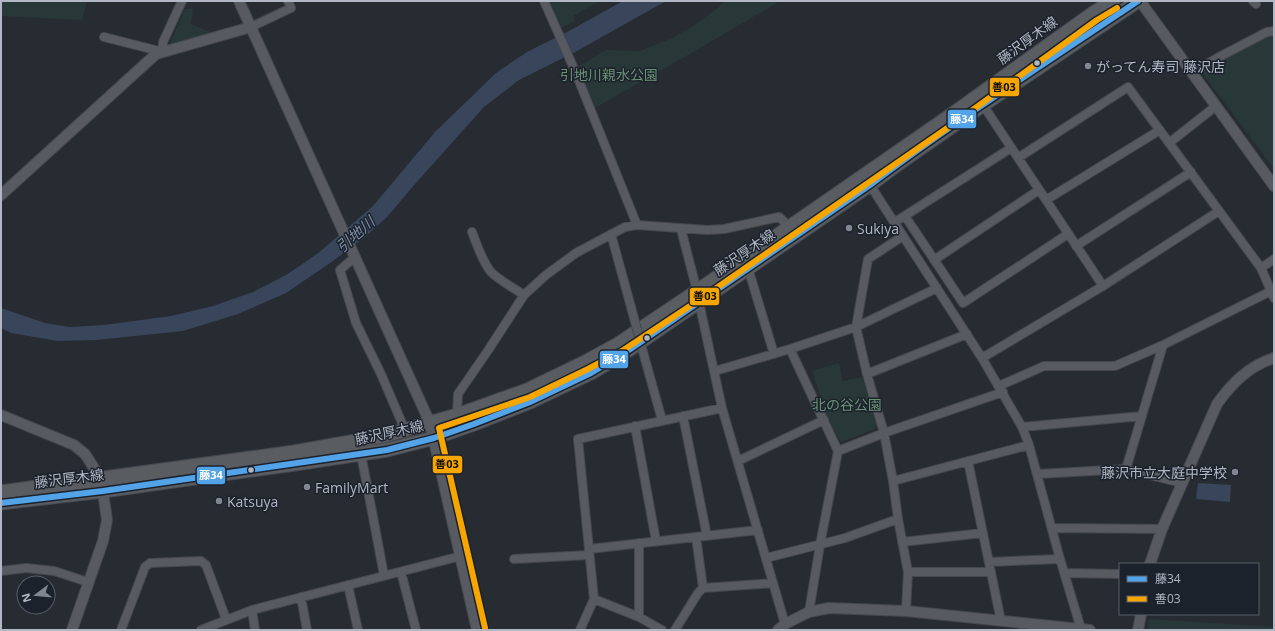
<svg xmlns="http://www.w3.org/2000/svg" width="1275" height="631" viewBox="0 0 1275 631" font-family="'Open Sans','Noto Sans JP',sans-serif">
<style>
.green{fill:#283738}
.water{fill:#38455a}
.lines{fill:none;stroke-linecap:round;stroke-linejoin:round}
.minor-casing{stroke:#45484d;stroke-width:10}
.tertiary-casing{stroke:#45484d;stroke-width:12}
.primary-casing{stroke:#45484f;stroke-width:15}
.minor{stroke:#575a60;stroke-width:8}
.tertiary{stroke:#575a60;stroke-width:10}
.primary{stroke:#595d62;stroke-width:13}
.minor-bridge-casing{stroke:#45484d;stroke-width:10;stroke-linecap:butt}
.minor-bridge{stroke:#575a60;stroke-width:8}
.bus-1-casing{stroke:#1c222c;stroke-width:9}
.bus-2-casing{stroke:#1c222c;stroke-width:9}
.bus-1{stroke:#53a3e8;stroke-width:6}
.bus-2{stroke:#f7a600;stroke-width:6}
.bus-dot{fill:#b1b8c3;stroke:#1c222c;stroke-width:1.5}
.poi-dot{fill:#818790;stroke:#1c222c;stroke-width:1.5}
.labels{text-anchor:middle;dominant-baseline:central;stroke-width:3;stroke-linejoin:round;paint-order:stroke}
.street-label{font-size:14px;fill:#b1b8c3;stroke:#1c222c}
.poi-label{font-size:14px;fill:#b1b8c3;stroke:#1c222c;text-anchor:start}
.park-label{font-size:14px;fill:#6b9275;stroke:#1c222c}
.water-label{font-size:15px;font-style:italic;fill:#7c8ea9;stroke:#1c222c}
.line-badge{stroke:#1c222c;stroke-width:1.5}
.badge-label{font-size:11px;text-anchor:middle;font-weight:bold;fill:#fff}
.pale-badge-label{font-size:11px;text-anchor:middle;font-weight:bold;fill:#111}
</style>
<rect width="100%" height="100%" fill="#272c32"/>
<path class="green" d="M 1,1 L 87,1 L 82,20 L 1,16 Z
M 549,1 L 600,1 L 573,16 L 575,21 L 561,28 Z
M 726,1 L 780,1 L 695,51 L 595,108 L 579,66 L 606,50 L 640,51 L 670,39 L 690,28 L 707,16 Z
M 185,9 L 193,9 L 191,24 L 210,32 L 198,38 L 170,43 Z
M 1274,35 L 1274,169 L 1203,74 L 1204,69 L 1262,38 Z
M 839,363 L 843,381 L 862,377 L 877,424 L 875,429 L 841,442 L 828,419 L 812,371 Z
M 1149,619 L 1274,627 L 1274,630 L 1148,630 Z"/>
<path class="water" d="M 623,1 L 666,1 L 577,51 L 519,80 L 484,107 L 415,184 L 387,217 L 365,237 L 333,261 L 286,293 L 238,314 L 183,331 L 96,340 L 58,341 L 11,333 L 1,328 L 1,308 L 45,323 L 70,327 L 104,325 L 171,316 L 213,306 L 253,292 L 286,275 L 317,254 L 373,206 L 435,132 L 496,73 L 527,52 L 569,31 Z
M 1198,483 L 1231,485 L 1230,502 L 1196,499 Z"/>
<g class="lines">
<defs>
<path id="minor" d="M 544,1 L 575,71 L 637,225
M 1253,1 L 1256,4
M 251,27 L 291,8 L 288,1
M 104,37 L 163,52 L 163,42 L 182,1
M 1192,73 L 1219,57 L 1267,32 L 1274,31
M 983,105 L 1103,286
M 1169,143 L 1216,106
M 1018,158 L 1128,87 L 1261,268 L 1274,298
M 870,185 L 982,358 L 1022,427 L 1029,445 L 1060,559 L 1081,629
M 1046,200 L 1160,130
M 905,216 L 963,303 L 1068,234
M 895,222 L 1011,148
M 681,229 L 697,291
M 472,232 C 477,245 482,261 491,272 C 500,281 514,288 524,295
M 611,234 L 631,307
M 903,236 L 868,259 L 856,327 L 867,374 L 884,433 L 893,481 L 898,519 L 908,572 L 906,611
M 1076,246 L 1191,172
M 355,257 L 340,270 L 356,323 L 381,374 L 405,430
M 934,260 L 1039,190
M 748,268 L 774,354
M 1261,268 L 1274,259
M 699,302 L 722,408 L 785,624
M 790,349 L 838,451 L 820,545 L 809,612
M 982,358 L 1103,286 L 1219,211
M 645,359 L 662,420
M 715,371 L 790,349 L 856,327 L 937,288
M 867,374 L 967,334
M 999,386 L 1044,366 L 1115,366 L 1163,345 L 1271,291
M 457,415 L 458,394 L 489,349 L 524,295 L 546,275 L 576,253 L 625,227 L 637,225 L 707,230 L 724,229 L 779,217 L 793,230
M 683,416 L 707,536
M 635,426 L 656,541
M 1022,427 L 1142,416
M 838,451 L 884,433 L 1003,392
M 361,454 L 384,575
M 738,461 L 824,420
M 968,461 L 1001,621
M 1126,469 L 1163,345
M 1038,474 L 1126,469 L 1182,483
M 893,481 L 1029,445
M 1052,528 L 1162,529
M 696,537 L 703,588
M 902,542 L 983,533
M 589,549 L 758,530
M 766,558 L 845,538 L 898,519
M 514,559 L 589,555
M 989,562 L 1060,559
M 1,571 L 26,568 L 54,571 L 88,582
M 401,572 L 416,630
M 908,572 L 991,572
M 1064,573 L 1120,574
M 348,585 L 358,630
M 301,597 L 307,630
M 594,599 L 639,617 L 662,630
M 252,610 L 255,630
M 639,617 L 639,543
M 121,630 L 145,567 L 150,563 L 201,561 L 206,565 L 226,619
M 201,630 L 252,610 L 461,556
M 580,630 L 594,599 L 578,439 L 722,408
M 675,630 L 698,593 L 703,588 L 773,583"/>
<path id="tertiary" d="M 239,1 L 430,423 L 477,630
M 1140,1 L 1274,186
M 1,195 L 156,54 L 251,27
M 1,415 L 74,445 L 85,454 L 101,479 L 107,520 L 103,541 L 72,630
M 1150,564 L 1162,529 L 1217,404 C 1232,383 1249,366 1274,358
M 778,630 L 785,624 L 809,612 L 829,608 L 906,611 L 1090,630
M 1138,630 L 1141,614"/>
<path id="primary" d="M 1,492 L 294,452 L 384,436 L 457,415 L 527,390 L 585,362 L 618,344 L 697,291 L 951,115 L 1093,13 L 1113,1
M 1,503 L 103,491 L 295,464 L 387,450 L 434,438 L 474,424 L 530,402 L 591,373 L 623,354 L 870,185 L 898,164 L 983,105 L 1138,1"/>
</defs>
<use href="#minor" class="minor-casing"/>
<use href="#tertiary" class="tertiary-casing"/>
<use href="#primary" class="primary-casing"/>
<use href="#minor" class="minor"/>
<use href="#tertiary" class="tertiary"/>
<use href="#primary" class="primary"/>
<defs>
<path id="minor-bridge" d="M 631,307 L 645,359"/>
</defs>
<use href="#minor-bridge" class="minor-bridge-casing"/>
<use href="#minor-bridge" class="minor-bridge"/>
<defs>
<path id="bus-1" d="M 1,503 L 103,491 L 387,450 L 434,438 L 474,424 L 530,402 L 591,373 L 623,354 L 870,185 C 957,120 1048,61 1138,1"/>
<path id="bus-2" d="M 485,628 L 439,428 L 530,397 L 588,369 L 622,351 L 702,298 L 956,122 L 1097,20 L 1117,8"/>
</defs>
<use href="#bus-1" class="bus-1-casing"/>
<use href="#bus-2" class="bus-2-casing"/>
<use href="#bus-1" class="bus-1"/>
<use href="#bus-2" class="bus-2"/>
</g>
<g class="bus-dot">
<circle cx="1037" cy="63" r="3.5"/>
<circle cx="647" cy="338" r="3.5"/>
<circle cx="251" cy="470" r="3.5"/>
</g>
<g class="poi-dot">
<circle cx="1088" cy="66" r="4"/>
<circle cx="849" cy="228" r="4"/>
<circle cx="1235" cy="472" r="4"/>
<circle cx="307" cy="487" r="4"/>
<circle cx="219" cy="501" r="4"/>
</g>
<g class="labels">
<g class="street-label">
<text transform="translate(1027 40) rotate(-36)">藤沢厚木線</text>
<text transform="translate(744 252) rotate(-34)">藤沢厚木線</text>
<text transform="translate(389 432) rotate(-12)">藤沢厚木線</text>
<text transform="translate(69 478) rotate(-7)">藤沢厚木線</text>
</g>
<g class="poi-label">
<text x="1096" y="66">がってん寿司 藤沢店</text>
<text x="857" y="228">Sukiya</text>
<text x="1227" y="472" text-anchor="end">藤沢市立大庭中学校</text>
<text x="315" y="487">FamilyMart</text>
<text x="227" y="501">Katsuya</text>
</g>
<g class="park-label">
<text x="609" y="74">引地川親水公園</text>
<text x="847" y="404">北の谷公園</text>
</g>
<g class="water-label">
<text transform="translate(355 234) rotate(-41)">引地川</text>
</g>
</g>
<g class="line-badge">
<rect x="989" y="77" width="31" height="20" rx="4" fill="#f7a600"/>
<rect x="947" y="109" width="30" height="20" rx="4" fill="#53a3e8"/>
<rect x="689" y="287" width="31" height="19" rx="4" fill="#f7a600"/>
<rect x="599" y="350" width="30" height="19" rx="4" fill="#53a3e8"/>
<rect x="432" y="455" width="31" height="19" rx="4" fill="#f7a600"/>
<rect x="196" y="466" width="30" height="19" rx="4" fill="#53a3e8"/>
</g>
<g class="badge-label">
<text x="962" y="123">藤34</text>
<text x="614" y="363">藤34</text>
<text x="211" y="479">藤34</text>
</g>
<g class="pale-badge-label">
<text x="1004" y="91">善03</text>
<text x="705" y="300">善03</text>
<text x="447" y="468">善03</text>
</g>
<rect width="1275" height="631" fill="none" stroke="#b1b8c3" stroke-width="4"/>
<rect x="1119" y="563" width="140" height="52" fill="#1c222c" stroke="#585e68"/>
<rect x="1127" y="576" width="20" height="6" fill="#53a3e8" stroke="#585e68"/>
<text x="1155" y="583" font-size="12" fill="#b1b8c3">藤34</text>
<rect x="1127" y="596" width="20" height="6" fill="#f7a600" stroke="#585e68"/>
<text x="1155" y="603" font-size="12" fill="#b1b8c3">善03</text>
<g transform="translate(36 595) rotate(254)"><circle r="19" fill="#1c222c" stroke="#585e68"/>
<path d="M0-3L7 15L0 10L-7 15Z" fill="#818790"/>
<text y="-6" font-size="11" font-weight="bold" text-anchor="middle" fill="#b1b8c3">N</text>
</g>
</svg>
